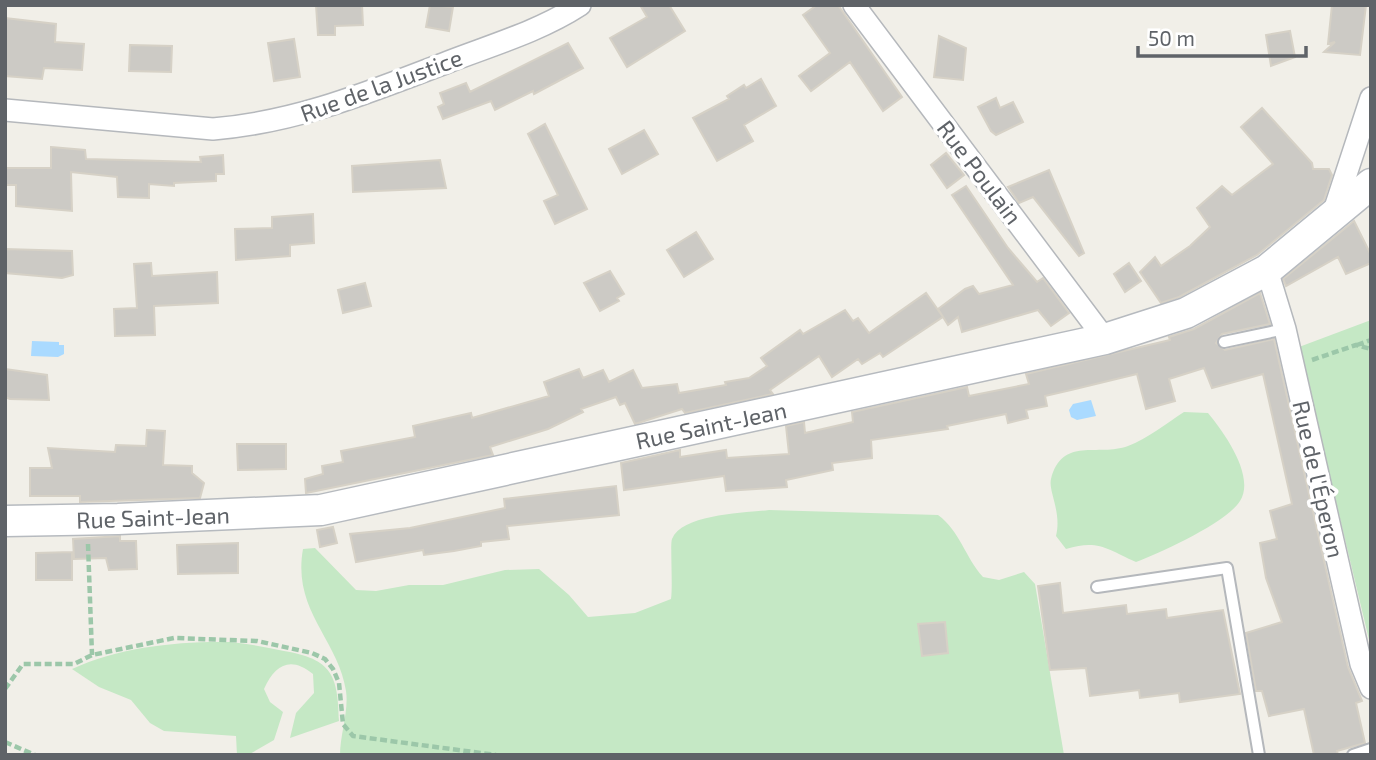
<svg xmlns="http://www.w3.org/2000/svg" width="1376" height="760" viewBox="0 0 1376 760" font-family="'Exo 2',sans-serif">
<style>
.green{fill:#c5e8c5}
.water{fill:#aadaff}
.building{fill:#cccac5;stroke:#d6d1c6;stroke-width:2}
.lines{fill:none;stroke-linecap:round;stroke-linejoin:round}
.lane-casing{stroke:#b5b8bc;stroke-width:14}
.street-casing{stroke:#b5b8bc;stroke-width:24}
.secondary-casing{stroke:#b6babf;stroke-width:33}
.path{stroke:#9cc7a9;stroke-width:4.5;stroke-dasharray:7 3.5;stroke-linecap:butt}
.lane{stroke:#fff;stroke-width:10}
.street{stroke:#fff;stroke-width:21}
.secondary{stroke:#fff;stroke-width:30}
.labels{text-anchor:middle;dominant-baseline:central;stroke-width:7;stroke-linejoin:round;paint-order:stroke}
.street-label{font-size:23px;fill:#5f6368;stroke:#fff}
</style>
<rect width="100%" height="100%" fill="#f1efe8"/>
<path class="green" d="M 1371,320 L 1371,648 L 1299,347 Z
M 1184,412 L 1208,413 C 1223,431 1256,476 1240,501 C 1226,523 1162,552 1136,562 C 1107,549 1098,539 1066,549 L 1056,536 C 1062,512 1048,491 1051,479 C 1062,436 1098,457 1128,446 C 1147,439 1167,423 1184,412 Z
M 769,510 L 938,515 C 960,531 965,557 983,577 L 999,580 L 1024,572 L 1035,584 L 1064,755 L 340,755 C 340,735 349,710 346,691 C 338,639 292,611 303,549 L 315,548 L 356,590 L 376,591 L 409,585 L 443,585 L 505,570 L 539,569 L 569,595 L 588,617 L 635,613 L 671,599 C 673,586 670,544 672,539 C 682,514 745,513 769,510 Z
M 230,642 C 248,644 266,647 284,651 C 332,659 338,675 339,721 L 290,738 L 296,713 L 314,693 L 313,674 C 291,656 275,664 264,689 L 270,702 L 283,712 L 274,740 L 248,755 L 237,755 L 236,736 L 164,731 L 150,723 L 131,700 L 99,687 L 72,669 C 119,647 178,641 230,642 Z"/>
<path class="water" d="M 32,341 L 59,342 L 59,345 L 64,345 L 64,354 L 58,357 L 31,356 Z
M 1091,400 L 1096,416 L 1077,420 L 1071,417 L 1069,410 L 1073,404 Z"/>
<path class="building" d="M 316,5 L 362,5 L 363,25 L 335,26 L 335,35 L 318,35 Z
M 430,5 L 453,7 L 449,31 L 426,27 Z
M 640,5 L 669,5 L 685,31 L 627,67 L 610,38 L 647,17 Z
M 817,5 L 838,5 L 902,97 L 883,111 L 850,62 L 811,91 L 799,76 L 830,53 L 803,15 Z
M 1332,5 L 1366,5 L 1360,55 L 1324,52 L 1335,42 L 1328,44 Z
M 5,18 L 56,24 L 55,42 L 84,44 L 82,70 L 44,68 L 42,79 L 5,76 Z
M 1290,31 L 1295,57 L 1271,66 L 1266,35 Z
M 939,36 L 966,48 L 963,80 L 934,77 Z
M 294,39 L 300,77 L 274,81 L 268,43 Z
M 568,43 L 583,68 L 534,94 L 533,91 L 495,110 L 491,101 L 443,119 L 438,107 L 444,104 L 440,93 L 466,83 L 470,92 Z
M 130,45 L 172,46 L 171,72 L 129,71 Z
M 761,79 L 776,106 L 744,125 L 753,141 L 717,161 L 693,118 L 729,99 L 727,96 L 744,85 L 746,88 Z
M 996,98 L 1000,108 L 1013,102 L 1023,122 L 996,135 L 991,131 L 978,107 Z
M 1262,108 L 1312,163 L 1313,169 L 1329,169 L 1332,175 L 1324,200 L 1257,255 L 1179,297 L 1161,303 L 1140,272 L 1155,257 L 1161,266 L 1190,246 L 1210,227 L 1197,208 L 1222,186 L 1232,195 L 1273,164 L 1241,127 Z
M 545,124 L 587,209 L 555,224 L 544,201 L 558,195 L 528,134 Z
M 644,130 L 658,154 L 622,174 L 609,149 Z
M 51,147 L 85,150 L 86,159 L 201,162 L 200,157 L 223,155 L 224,174 L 216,174 L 216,181 L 174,183 L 174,186 L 149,184 L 149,198 L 118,197 L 117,177 L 71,172 L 72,211 L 16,206 L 16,185 L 5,185 L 5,168 L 51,168 Z
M 946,153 L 964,175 L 947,188 L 931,165 Z
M 440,160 L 446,188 L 353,192 L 352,166 Z
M 1049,170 L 1084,253 L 1079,256 L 1033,197 L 1019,203 L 1008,187 Z
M 966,186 L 1008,248 L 1037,282 L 1043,278 L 1069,313 L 1051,326 L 1038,310 L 962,332 L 958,317 L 948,325 L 943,317 L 883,357 L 880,353 L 862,364 L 858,359 L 832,377 L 819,356 L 770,390 L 773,394 L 685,413 L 682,409 L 635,424 L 625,403 L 620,405 L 616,397 L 581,409 L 583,412 L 548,429 L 490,447 L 493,455 L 306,493 L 305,479 L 323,474 L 322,466 L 343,462 L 341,451 L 415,437 L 413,426 L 471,413 L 472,418 L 549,396 L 544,382 L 579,369 L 583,378 L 603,370 L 609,382 L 633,370 L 642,388 L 677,384 L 679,393 L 726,385 L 725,382 L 749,378 L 767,366 L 761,358 L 800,330 L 803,334 L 845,310 L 853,321 L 858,318 L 869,333 L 926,293 L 943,317 L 938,309 L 965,289 L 973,286 L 979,294 L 1013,285 L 952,195 Z
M 313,214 L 314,243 L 290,245 L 290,256 L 236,260 L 235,229 L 272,228 L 272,217 Z
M 1354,221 L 1371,255 L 1371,263 L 1346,274 L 1338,257 L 1286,286 L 1283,279 Z
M 696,232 L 713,259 L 684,277 L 667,250 Z
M 5,249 L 72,251 L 73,275 L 62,278 L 5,273 Z
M 151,263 L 152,276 L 217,272 L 218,303 L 154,306 L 155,335 L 115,336 L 114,309 L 137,308 L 134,264 Z
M 1129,263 L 1141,281 L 1125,292 L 1114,274 Z
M 610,271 L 624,294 L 617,298 L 619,301 L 600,311 L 584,283 Z
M 365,283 L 371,306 L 343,313 L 338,290 Z
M 1260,293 L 1270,324 L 1222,334 L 1216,343 L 1225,350 L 1274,339 L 1348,667 L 1362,701 L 1356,703 L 1365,743 L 1337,751 L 1338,755 L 1314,755 L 1304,709 L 1269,716 L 1262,691 L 1256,691 L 1246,633 L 1282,622 L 1266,578 L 1260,543 L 1277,539 L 1270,511 L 1292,504 L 1263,374 L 1212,388 L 1204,368 L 1169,379 L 1175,401 L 1146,409 L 1137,374 L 1071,390 L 1045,396 L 1047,406 L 1026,410 L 1028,418 L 1008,423 L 1006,414 L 947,426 L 948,429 L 871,440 L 872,458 L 832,463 L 833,470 L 786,480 L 787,487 L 726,491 L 724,476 L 624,490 L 621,463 L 680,450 L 680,457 L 726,450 L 727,458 L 789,454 L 786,426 L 804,422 L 805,433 L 853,422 L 852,412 L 967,387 L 969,396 L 1029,384 L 1026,374 L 1170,340 L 1169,337 L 1194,329 Z
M 5,369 L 47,375 L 49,400 L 10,399 L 5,397 Z
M 147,430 L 165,431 L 163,465 L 192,466 L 192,473 L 204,483 L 200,498 L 80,502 L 80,496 L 30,496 L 30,468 L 52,468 L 48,448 L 115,452 L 116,445 L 146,446 Z
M 237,444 L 286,444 L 286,469 L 238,470 Z
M 616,486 L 619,515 L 507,526 L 509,539 L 481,542 L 481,546 L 454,551 L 424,555 L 423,550 L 356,562 L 350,534 L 410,528 L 505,508 L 504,499 Z
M 333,527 L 337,543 L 320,547 L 317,530 Z
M 120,536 L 120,541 L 136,541 L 137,569 L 109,570 L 106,558 L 74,559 L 73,539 Z
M 238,543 L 238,573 L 178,574 L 177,545 Z
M 72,552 L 72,580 L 36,580 L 36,553 Z
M 1060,583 L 1063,613 L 1126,605 L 1127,614 L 1166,609 L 1167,618 L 1223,610 L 1240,694 L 1180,702 L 1179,693 L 1140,698 L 1139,690 L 1090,696 L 1086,668 L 1050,670 L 1038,586 Z
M 945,622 L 948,653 L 922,656 L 918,624 Z"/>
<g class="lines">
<defs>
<path id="lane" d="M 1224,342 L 1285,329
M 1097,587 L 1227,568 L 1259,755
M 1353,755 L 1371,749"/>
<path id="street" d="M 854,5 L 1105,339
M 5,110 L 213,129 C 298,122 369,92 448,62 C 492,45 540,31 580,5
M 1334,211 L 1371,98
M 1267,270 L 1285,329 L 1361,664 L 1371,688"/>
<path id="secondary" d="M 5,521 L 118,519 L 321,510 L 1105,339 L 1186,313 L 1267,270 L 1371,184"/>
</defs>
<use href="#lane" class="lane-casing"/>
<use href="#street" class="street-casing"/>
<use href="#secondary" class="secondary-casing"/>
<path class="path" d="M 1357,345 L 1371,340
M 1312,360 L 1356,345 L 1371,349
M 88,544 L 92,655
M 5,689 L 23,664 L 74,664 L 92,655 L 174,638 L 257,641 L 312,653 L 325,659 L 333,669 L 339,683 L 343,724 L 353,736 L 496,755
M 5,742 L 35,755"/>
<use href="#lane" class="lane"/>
<use href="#street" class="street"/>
<use href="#secondary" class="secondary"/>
</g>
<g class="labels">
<g class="street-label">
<text transform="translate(381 85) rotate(-20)">Rue de la Justice</text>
<text transform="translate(980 172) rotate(53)">Rue Poulain</text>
<text transform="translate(711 425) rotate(-12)">Rue Saint-Jean</text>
<text transform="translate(1319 479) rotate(77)">Rue de l'Éperon</text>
<text transform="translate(153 517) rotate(-2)">Rue Saint-Jean</text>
</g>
</g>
<rect width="1376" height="760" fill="none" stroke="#5f6368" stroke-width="14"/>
<path d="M1138 46v10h168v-10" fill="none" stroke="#5f6368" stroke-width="3.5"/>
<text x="1148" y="46" font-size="21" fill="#5f6368" stroke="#ffffff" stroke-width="5" paint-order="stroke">50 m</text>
</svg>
